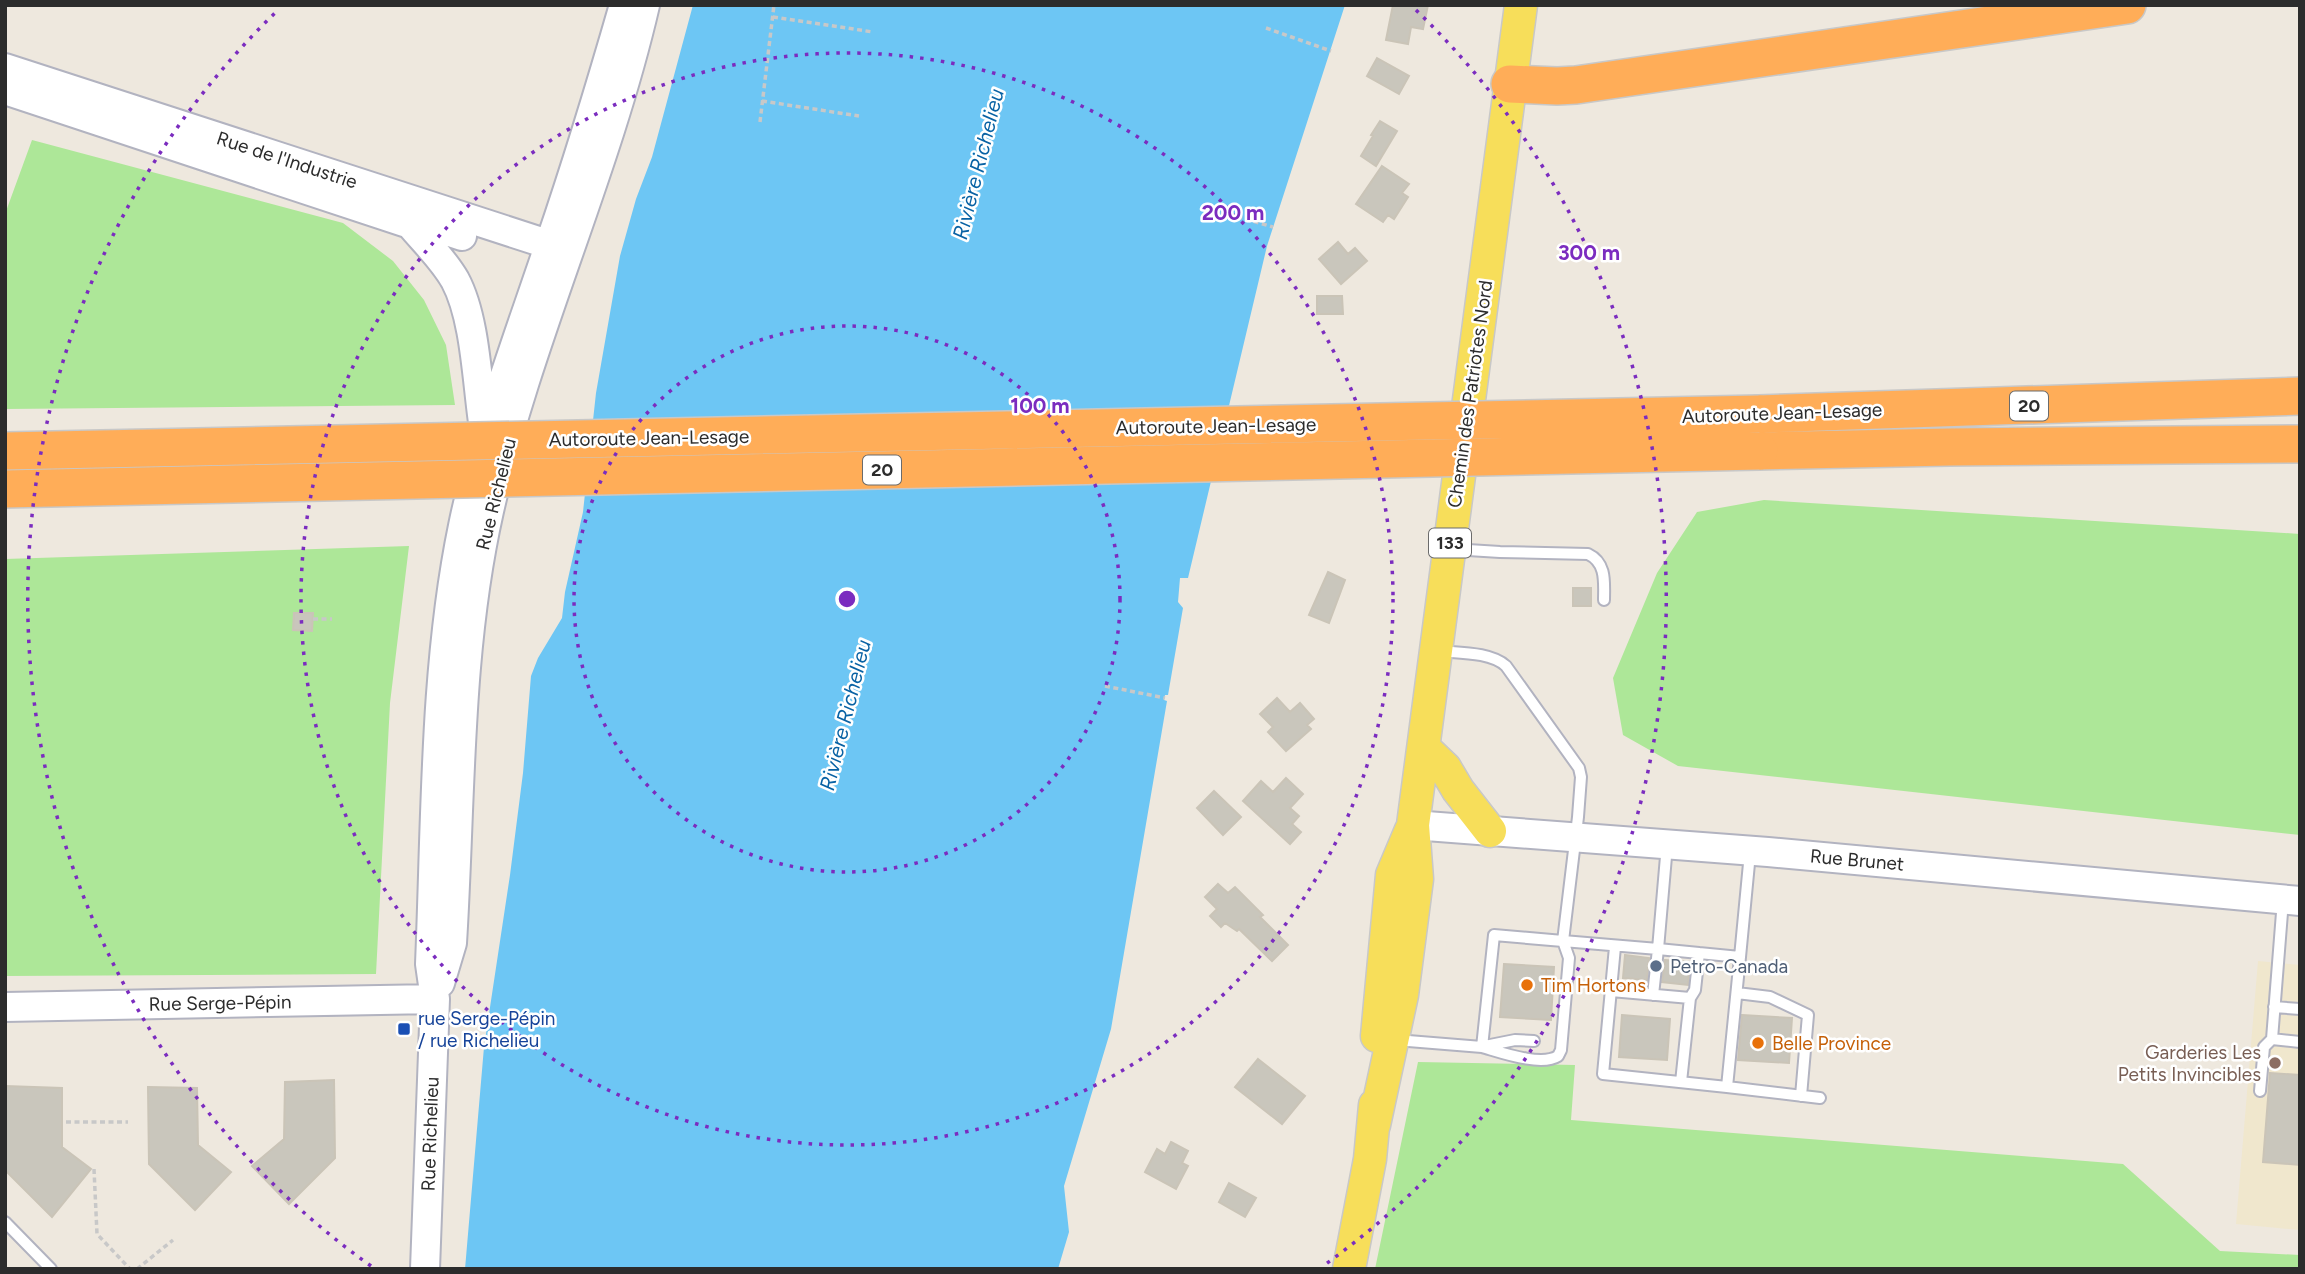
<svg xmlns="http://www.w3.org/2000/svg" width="2305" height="1274" viewBox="0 0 2305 1274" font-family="Figtree,sans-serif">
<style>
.education{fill:#f0e7cd}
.green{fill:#ade798}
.water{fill:#6dc6f4}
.building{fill:#c9c6bc;stroke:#cac4b7;stroke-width:2}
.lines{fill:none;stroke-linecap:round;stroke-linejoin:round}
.lane-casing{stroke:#b2b3c0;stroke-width:14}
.secondary-casing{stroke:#b2b3c0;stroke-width:32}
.primary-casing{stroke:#c8c8c8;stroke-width:35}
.highway-casing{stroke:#c8c8c8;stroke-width:40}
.path{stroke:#c8c8c8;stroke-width:3.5;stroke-dasharray:5 3.5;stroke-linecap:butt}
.lane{stroke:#fff;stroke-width:10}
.secondary{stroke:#fff;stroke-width:28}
.primary{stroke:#f7de5a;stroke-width:32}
.highway{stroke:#ffad58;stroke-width:37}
.highway-bridge-casing{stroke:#c8c8c8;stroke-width:40;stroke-linecap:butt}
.highway-bridge{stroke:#ffad58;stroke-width:37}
.ring{fill:none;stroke:#7b2cbf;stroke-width:3.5;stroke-dasharray:3.5 7}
.service-dot{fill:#5c6f8a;stroke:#fff;stroke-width:2.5}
.food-dot{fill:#e8710a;stroke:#fff;stroke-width:2.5}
.transit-dot{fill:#1a4fb4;stroke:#fff;stroke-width:2.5}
.education-dot{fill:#8d6e63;stroke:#fff;stroke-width:2.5}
.labels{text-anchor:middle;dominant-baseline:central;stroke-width:5;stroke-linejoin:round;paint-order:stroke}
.shield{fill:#fff;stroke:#6b6b6b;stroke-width:2}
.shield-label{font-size:18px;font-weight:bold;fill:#2c2c2c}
.street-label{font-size:19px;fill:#2c2c2c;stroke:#fff}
.service-label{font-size:19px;fill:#4e5e75;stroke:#fff;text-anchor:start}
.food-label{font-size:19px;fill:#c56008;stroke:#fff;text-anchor:start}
.transit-label{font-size:19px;fill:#164399;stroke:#fff;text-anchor:start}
.education-label{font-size:19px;fill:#785e54;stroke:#fff;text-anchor:end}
.water-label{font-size:21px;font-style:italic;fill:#0862a4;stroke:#fff}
.centre{fill:#7b2cbf;stroke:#fff;stroke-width:3.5}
.ring-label{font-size:21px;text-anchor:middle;font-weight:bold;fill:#7b2cbf;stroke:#fff;stroke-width:5;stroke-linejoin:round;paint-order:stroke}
</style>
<rect width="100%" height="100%" fill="#eee8de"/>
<path class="education" d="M 2258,961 L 2300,965 L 2300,1230 L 2236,1224 Z"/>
<path class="green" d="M 32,140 L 343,223 L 393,261 L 424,300 L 446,345 L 455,405 L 5,409 L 5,214 Z
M 1764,500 L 2300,534 L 2300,835 L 1678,766 L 1623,735 L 1613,678 L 1657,573 L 1697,512 Z
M 409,546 L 390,703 L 376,974 L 5,976 L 5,559 Z
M 1418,1062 L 1575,1065 L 1571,1120 L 2123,1164 L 2220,1251 L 2300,1255 L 2300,1269 L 1375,1269 Z"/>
<path class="water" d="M 693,5 L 1345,5 L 1267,246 L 1188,578 L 1180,578 L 1178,602 L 1183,608 L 1168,695 L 1165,695 L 1164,700 L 1167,701 L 1111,1029 L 1064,1186 L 1069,1232 L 1058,1269 L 465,1269 L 484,1047 L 510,875 L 523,773 L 531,676 L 538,658 L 562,618 L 565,592 L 583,512 L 596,393 L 620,256 L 636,199 L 652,157 Z"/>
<path class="building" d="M 1393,5 L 1428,5 L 1423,29 L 1411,27 L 1408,44 L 1386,40 Z
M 1377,58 L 1409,76 L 1399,94 L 1367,76 Z
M 1380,121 L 1397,131 L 1376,166 L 1361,156 L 1373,136 L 1371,135 Z
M 1382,166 L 1409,184 L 1402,193 L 1408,197 L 1394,219 L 1388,215 L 1383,222 L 1356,204 Z
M 1338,242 L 1348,254 L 1355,248 L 1367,261 L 1341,284 L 1319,259 Z
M 1317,296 L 1342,296 L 1343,314 L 1317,314 Z
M 1328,572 L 1345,580 L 1329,623 L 1309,615 Z
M 1573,588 L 1591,588 L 1591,606 L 1573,606 Z
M 294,613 L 313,613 L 312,631 L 293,630 Z
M 1277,698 L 1290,712 L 1300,703 L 1314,719 L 1307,725 L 1311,729 L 1286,751 L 1268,732 L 1273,727 L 1260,714 Z
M 1286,778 L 1303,794 L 1290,808 L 1299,816 L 1292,824 L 1301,832 L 1290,844 L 1243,801 L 1261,781 L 1273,792 Z
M 1214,791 L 1241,817 L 1223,835 L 1197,808 Z
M 1218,884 L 1228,893 L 1235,887 L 1263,915 L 1260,917 L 1288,945 L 1272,961 L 1239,929 L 1237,931 L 1225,923 L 1221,927 L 1210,916 L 1217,909 L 1205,897 Z
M 1625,955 L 1649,958 L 1647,980 L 1623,978 Z
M 1665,960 L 1690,962 L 1688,985 L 1662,982 Z
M 1504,964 L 1554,967 L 1551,1020 L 1500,1017 Z
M 1622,1015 L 1670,1019 L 1667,1060 L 1619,1057 Z
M 1742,1015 L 1792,1018 L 1789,1063 L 1738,1060 Z
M 1258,1059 L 1305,1096 L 1282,1124 L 1235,1087 Z
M 2270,1073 L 2300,1075 L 2300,1165 L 2263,1162 Z
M 334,1080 L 335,1158 L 289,1204 L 252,1166 L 284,1139 L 285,1082 Z
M 5,1086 L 62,1088 L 62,1147 L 91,1169 L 52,1217 L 5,1170 Z
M 148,1087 L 197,1088 L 198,1145 L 231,1172 L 195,1210 L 149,1164 Z
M 1171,1142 L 1188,1151 L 1182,1163 L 1188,1166 L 1176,1189 L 1145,1172 L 1157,1149 L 1165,1154 Z
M 1229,1183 L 1256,1198 L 1245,1217 L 1219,1202 Z"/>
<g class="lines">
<defs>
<path id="lane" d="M 1452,549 L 1500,552 L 1588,554 C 1607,563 1604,583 1604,600
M 2283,900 L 2272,1039 L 2300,1042
M 1615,947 L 1603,1074 L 1727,1087 L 1740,957
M 1611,991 L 1690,998 L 1681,1082
M 1737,993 L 1770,997 L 1808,1015 L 1801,1096
M 1653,995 L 1658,949 L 1740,957 L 1750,853
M 1690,998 L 1695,990 L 1699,953
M 2274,1007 L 2300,1009
M 1396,1040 L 1482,1047 L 1494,935 L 1563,941 L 1578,817 L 1581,777 L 1579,768 L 1506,666 C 1491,652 1459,653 1439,651
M 1485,1046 L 1515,1040 L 1534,1041
M 1482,1047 C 1500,1052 1541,1067 1558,1056 L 1561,1050 L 1569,958 L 1563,941 L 1658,949 L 1667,845
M 1727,1087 L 1820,1098
M 2260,1091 L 2264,1047 L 2272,1039
M 5,1222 L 51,1269"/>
<path id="secondary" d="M 5,68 L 566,250
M 5,90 L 410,224 L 441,229 L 462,236
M 410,224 C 425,242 443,259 455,280 C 476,319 477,385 484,429
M 1413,825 L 1768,852 L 2300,901
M 440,983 L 452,943 C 461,799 457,653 489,511 C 528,339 605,177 645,5
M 5,1007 L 435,999
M 425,1269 L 435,999 L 430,964 C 436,821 434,666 463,526 C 483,429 519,336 550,243 C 577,164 601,85 624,5"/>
<path id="primary" d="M 1424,748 L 1445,768 L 1458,790 L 1490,831
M 1377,1036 L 1392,875 L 1411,830
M 1374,1125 L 1402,995 L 1417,879 L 1413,825 L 1521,5
M 1349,1269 L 1370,1159 L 1375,1105"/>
<path id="highway" d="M 1510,84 L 1557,86 L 1576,85 L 2127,5
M 1759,414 L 2300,396
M 1759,451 L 1949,447 L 2300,444"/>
</defs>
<use href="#lane" class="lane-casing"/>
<use href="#secondary" class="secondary-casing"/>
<use href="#primary" class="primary-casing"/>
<use href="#highway" class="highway-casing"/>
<path class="path" d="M 773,17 L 873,32
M 1266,28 L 1331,51
M 762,101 L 859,116
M 760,122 L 774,5
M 1221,212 L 1273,227
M 313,619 L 332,619
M 1105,686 L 1165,698
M 66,1122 L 128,1122
M 94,1169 L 97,1234 L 130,1269
M 137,1269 L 173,1240
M 1653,1269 L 1695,1269"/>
<use href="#lane" class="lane"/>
<use href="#secondary" class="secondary"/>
<use href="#primary" class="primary"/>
<use href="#highway" class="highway"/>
<defs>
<path id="highway-bridge" d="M 5,451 L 1759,414
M 5,489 L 1759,451"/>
</defs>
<use href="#highway-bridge" class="highway-bridge-casing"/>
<use href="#highway-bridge" class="highway-bridge"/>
</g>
<g class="ring">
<circle cx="847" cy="599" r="273"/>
<circle cx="847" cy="599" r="546"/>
<path d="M371 1266A819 819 0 0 1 278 10M1416 10A819 819 0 0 1 1323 1266"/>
</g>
<circle class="service-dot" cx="1656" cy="966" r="7"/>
<g class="food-dot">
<circle cx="1527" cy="985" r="7"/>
<circle cx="1758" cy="1043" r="7"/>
</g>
<rect class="transit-dot" x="397" y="1022" width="14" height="14" rx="3.5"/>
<circle class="education-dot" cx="2275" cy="1063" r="7"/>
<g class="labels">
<g class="shield">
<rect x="2010" y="391.5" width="38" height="29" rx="5"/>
<rect x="863" y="455.5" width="38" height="29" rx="5"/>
<rect x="1429" y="528.5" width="42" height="29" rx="5"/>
</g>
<g class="shield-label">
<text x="2029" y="406">20</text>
<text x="882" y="470">20</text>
<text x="1450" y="543">133</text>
</g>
<g class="street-label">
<text transform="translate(287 160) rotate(18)">Rue de l'Industrie</text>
<text transform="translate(1470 394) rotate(-82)">Chemin des Patriotes Nord</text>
<text transform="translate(1782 413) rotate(-2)">Autoroute Jean-Lesage</text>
<text transform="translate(1216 426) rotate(-1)">Autoroute Jean-Lesage</text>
<text transform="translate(649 438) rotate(-1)">Autoroute Jean-Lesage</text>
<text transform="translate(496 494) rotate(-76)">Rue Richelieu</text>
<text transform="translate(1857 860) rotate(5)">Rue Brunet</text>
<text transform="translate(220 1003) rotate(-1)">Rue Serge-Pépin</text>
<text transform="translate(430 1134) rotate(-88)">Rue Richelieu</text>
</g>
<g class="service-label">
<text x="1670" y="966">Petro-Canada</text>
</g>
<g class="food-label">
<text x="1541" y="985">Tim Hortons</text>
<text x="1772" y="1043">Belle Province</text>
</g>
<g class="transit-label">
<text x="418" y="1018">rue Serge-Pépin<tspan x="418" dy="22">/ rue Richelieu</tspan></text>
</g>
<g class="education-label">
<text x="2261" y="1052">Garderies Les<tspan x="2261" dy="22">Petits Invincibles</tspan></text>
</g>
<g class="water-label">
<text transform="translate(978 164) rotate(-76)">Rivière Richelieu</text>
<text transform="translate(845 715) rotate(-76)">Rivière Richelieu</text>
</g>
</g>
<circle cx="847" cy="599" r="10" class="centre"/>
<g class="ring-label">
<text x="1233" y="220">200 m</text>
<text x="1589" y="260">300 m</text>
<text x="1040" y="413">100 m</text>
</g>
<rect width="2305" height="1274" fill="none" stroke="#2c2c2c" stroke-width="14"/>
</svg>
